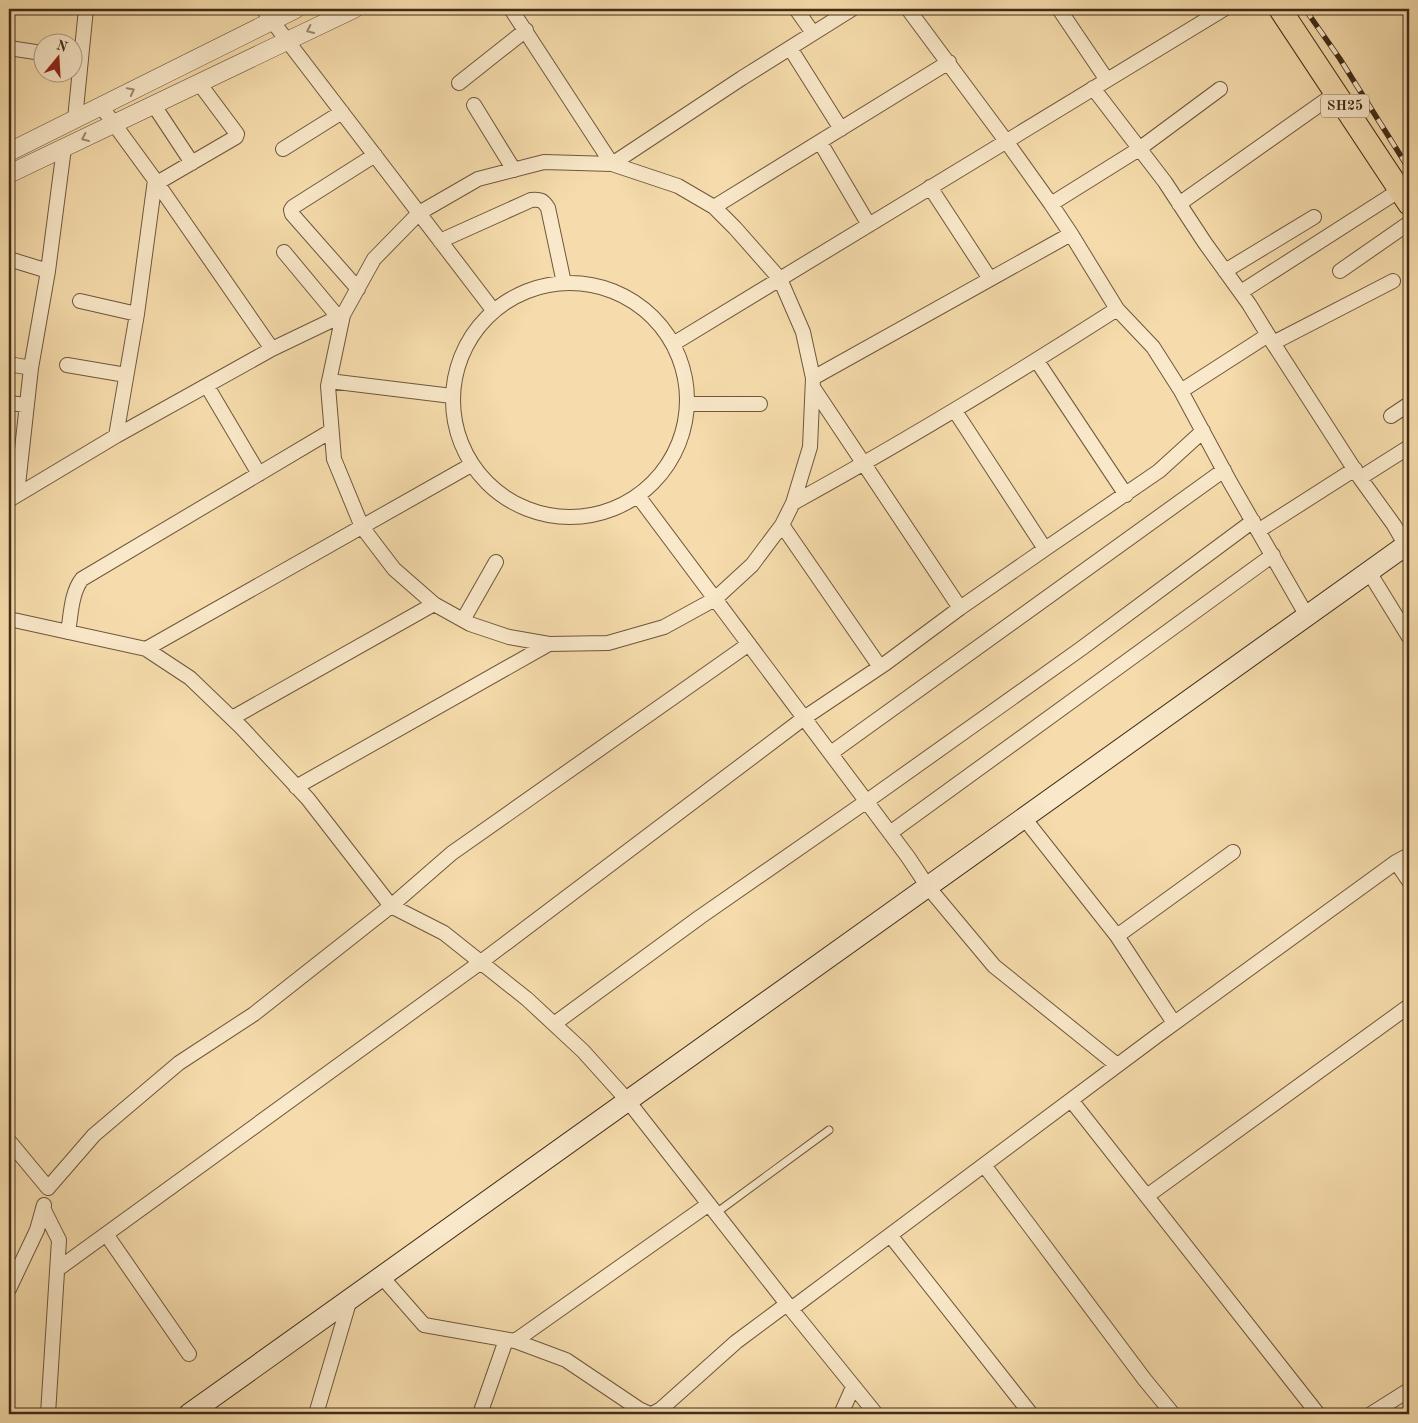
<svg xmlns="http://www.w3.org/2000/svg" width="1418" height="1423" viewBox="0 0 1418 1423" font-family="'Old Standard TT',serif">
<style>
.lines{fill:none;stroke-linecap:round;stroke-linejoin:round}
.service-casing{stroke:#6e573d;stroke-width:9}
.minor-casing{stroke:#6e573d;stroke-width:16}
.tertiary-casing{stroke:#6e573d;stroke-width:19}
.secondary-casing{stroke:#412b18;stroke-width:22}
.primary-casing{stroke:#412b18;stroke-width:24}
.service{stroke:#f9e8c9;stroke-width:7}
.minor{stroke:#f9e8c9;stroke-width:14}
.tertiary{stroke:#f9e8c9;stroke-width:18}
.secondary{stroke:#f9e8c9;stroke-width:20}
.primary{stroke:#f6dcac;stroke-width:22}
.rail-casing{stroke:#412b18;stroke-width:5.5}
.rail{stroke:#f9e8c9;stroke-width:4;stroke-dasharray:11;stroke-linecap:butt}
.oneway{stroke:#9d8a70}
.labels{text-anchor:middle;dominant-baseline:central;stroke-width:4;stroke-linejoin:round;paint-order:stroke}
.shield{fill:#f9e8c9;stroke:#78644d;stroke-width:1}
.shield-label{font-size:14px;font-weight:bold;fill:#412b18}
</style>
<rect width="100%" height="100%" fill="#f6dcac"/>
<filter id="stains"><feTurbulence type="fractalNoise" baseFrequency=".004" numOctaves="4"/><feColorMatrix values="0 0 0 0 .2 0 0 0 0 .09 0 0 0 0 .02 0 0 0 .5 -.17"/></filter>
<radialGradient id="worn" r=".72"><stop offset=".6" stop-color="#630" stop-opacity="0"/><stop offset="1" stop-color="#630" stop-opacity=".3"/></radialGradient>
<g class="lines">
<defs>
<path id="service" d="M 716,1213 L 829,1130"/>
<path id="minor" d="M 263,9 L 493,310
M 511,9 L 612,164 L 742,78 L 852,9
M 796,9 L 813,33
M 908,9 L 1006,141 L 1051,204 L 1071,234 L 1117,309 L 1153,347 L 1181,391 L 1230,482 L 1307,616
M 1059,9 L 1107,80
M 9,48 L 42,53
M 790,48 L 841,129
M 459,83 L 526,30
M 1093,88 L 1165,182 L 1205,243 L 1249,304 L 1273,343 L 1360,478 L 1394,525 L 1406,546
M 153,104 L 192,163
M 474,105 L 514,170
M 101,106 L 155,180 L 272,349 L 343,315 L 374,259 L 419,213 L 478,179 L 544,162 L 612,164 L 678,186 L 714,207 L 735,228 L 780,279 L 803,332 L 813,378 L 810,447 L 793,503 L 782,525 L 752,565 L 715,599 L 664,627 L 608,643 L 549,644 L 509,637 L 470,624 L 434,604 L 394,569 L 362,527 L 334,459 L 328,386 L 343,315
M 75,119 L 86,9
M 820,142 L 869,225
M 283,149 L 342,112
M 157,183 L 236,137 L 237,134 L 199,83
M 930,187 L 990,279
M 1051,204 L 1139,149 L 1220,89
M 1179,204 L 1336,93
M 714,207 L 949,62
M 440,241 L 531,200 C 540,199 543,200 548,208 L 564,283
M 284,252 L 338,317
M 9,259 L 48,271
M 1225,271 L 1314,217
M 1340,271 L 1409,223
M453 400a117 117 0 1 1 234 0a117 117 0 1 1-234 0Z
M 358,289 L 292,214 L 291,210 L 293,207 L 375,155
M 1241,292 L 1400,190
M 80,301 L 137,314
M 1273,343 L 1393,281
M 673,344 L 1224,9
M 1037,361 L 1126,495
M 9,364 L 31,368
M 67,365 L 126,375
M 813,378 L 1071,234
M 329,381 L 452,396
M 207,386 L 259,474
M 814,389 L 960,608 L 1045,549
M 1181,391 L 1268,335
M 9,403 L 26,405
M 687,404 L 760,404
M 955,411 L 1045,549 L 1159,471 L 1203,431
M 1391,416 L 1409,404
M 116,436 L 137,314 L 155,180
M 1360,478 L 1409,447
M 17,494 L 31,368 L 48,271 L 64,148
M 638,496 L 908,857 L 928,887 L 994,966 L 1117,1065
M 9,500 L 116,436 L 272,349
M 793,503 C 904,442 1011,377 1117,309
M 782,525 L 880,667
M 1258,531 L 1355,469
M 1369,572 L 1409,637
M 9,619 L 146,649 L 190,678 L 242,728 L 308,799 L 391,906 L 444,933 L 527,999 L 583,1051 L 628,1101 L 791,1309
M 463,620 L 496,562
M 68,632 C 71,615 71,593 82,579 L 331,431
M 146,649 L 471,465
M 232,718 L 434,604
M 831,753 L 1224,470
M 296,787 L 549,644
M 1024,818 L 1117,936 L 1174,1023
M 890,833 L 1273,555
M 1396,862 L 1409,881
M 1117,936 L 1233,852
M 554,1024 L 700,917 L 867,801 L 1082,648 L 1253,521
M 1071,1100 L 1318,1414
M 9,1141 L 48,1188 L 94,1135 L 179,1063 L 254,1014 L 391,906 L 452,853 L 749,644
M 984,1165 L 1145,1380 L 1173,1414
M 1147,1196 L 1409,1006
M 43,1208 L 59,1240 L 48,1414
M 106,1234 L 189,1354
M 890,1235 L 1031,1414
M 58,1269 L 481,962 L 804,718 L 886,663 L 960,608
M 382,1277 L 424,1325 L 515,1341 L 709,1204
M 9,1289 L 37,1230 L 44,1205
M 515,1341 L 566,1360 L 639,1409 L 650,1414
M 316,1414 L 350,1299
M 480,1414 L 506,1340
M 652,1414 L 661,1409 L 736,1342 L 787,1304
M 841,1414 L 853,1387
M 876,1414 L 791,1309 L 1158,1035 L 1396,862 L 1409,855
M 1371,1414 L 1409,1390"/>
<path id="tertiary" d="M 9,152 L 296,9
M 9,174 L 354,9"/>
<path id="secondary" d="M 189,1414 L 1409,543"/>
<path id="primary" d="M 1280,9 L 1409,204"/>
</defs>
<use href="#service" class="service-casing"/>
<use href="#minor" class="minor-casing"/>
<use href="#tertiary" class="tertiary-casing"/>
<use href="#secondary" class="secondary-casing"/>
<use href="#primary" class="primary-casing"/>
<use href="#service" class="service"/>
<use href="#minor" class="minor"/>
<use href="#tertiary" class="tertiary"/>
<use href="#secondary" class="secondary"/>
<use href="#primary" class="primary"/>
<defs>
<path id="rail" d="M 1305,9 L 1340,59 L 1409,169"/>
</defs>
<use href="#rail" class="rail-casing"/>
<use href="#rail" class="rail"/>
</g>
<defs><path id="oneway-chevron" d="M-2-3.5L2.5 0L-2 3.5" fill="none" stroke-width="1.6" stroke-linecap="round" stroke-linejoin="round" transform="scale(1.25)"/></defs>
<g class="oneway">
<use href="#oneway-chevron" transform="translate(310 30) rotate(155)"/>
<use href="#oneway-chevron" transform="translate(131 91) rotate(-27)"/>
<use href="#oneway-chevron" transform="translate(85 138) rotate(155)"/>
</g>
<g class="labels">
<rect class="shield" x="1321" y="94.5" width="48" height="23" rx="4"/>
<g class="shield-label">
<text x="1345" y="106">SH25</text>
</g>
</g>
<rect width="1418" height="1423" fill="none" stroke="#f6dcac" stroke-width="30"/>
<rect x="10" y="10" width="1398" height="1403" fill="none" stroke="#412b18" stroke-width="2.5"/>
<rect x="15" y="15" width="1388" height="1393" fill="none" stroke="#412b18"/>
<g transform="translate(58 58) rotate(18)"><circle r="24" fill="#f9e8c9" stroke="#af9c82"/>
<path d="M0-4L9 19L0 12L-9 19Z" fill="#8f2418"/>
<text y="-8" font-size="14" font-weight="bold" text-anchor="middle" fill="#412b18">N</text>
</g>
<rect width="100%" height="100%" filter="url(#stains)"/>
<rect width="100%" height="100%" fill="url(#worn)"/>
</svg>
